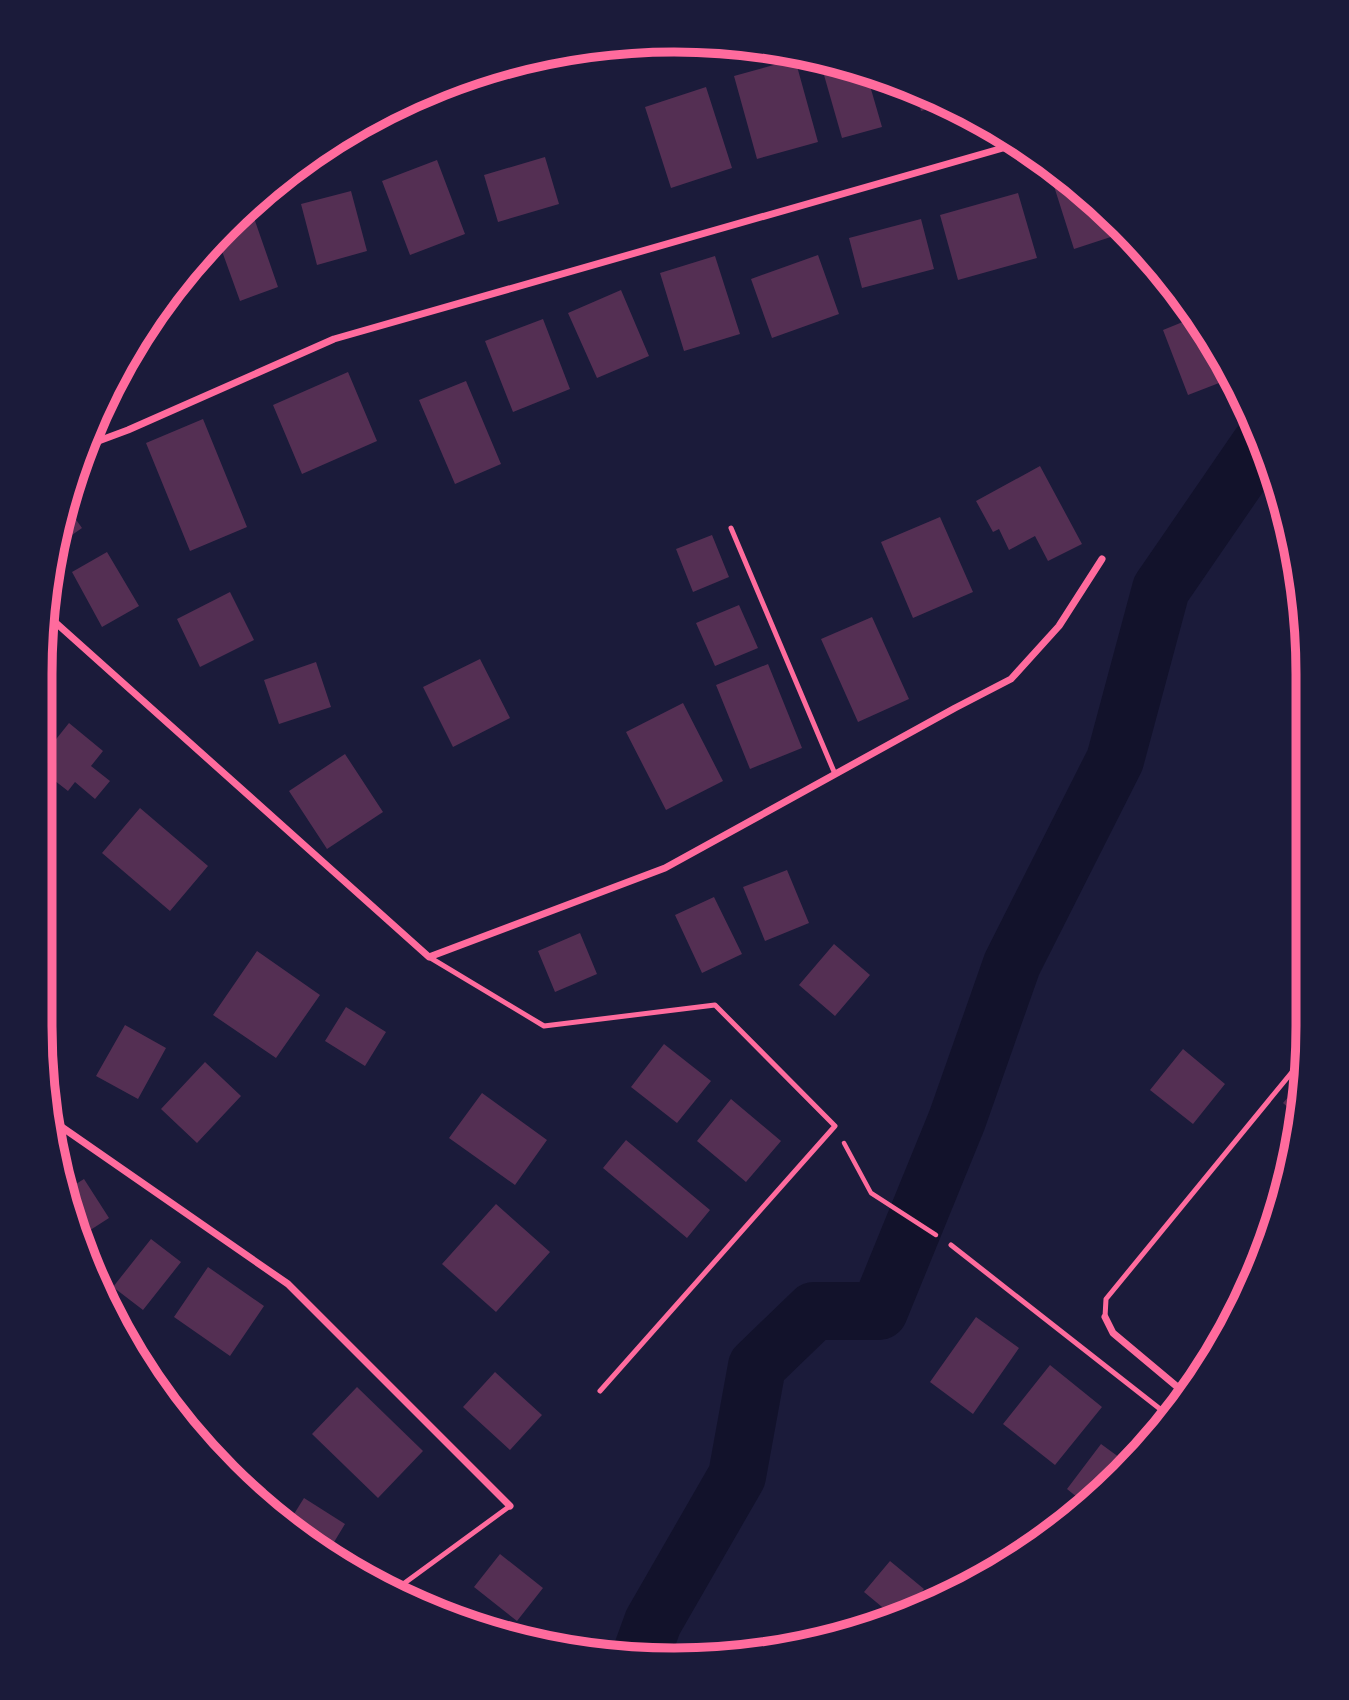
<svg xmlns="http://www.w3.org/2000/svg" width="1349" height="1700" viewBox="0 0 1349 1700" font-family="Georgia,serif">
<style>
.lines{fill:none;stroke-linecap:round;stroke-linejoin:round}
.river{stroke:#12122b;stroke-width:58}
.building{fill:#542f53}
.path{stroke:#ff6b9d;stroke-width:4.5}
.service{stroke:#ff6b9d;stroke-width:5}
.minor{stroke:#ff6b9d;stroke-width:7}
.rim{fill:none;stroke:#ff6b9d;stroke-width:9}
</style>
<rect width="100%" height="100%" fill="#1b1b3a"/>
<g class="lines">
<path class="river" d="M 641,1655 L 653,1622 L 737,1476 L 757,1366 L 814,1311 L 879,1311 L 957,1120 L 1012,964 L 1115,760 L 1161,589 L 1260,445"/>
</g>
<path class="building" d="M 795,59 L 818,142 L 757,159 L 734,76 Z
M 824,60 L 839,62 L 866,72 L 882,127 L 842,138 L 820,61 Z
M 706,87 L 732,168 L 671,188 L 645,107 Z
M 916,91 L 949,103 L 921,111 Z
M 545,157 L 559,204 L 498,222 L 484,175 Z
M 437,160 L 465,234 L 410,255 L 382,181 Z
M 1067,178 L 1126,232 L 1074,249 L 1053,183 Z
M 351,191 L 367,251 L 317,265 L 301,204 Z
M 1018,193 L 1037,258 L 958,280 L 940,215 Z
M 253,215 L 278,287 L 240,301 L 218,240 L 244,218 Z
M 921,219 L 934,269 L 862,288 L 849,238 Z
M 818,255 L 839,314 L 772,338 L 751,279 Z
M 715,256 L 740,334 L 684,351 L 660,273 Z
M 621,290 L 649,356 L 597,378 L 568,313 Z
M 1195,317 L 1224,358 L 1232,378 L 1188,395 L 1163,330 Z
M 543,319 L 570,389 L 513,412 L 485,341 Z
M 348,372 L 377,441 L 302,474 L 273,405 Z
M 466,381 L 501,464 L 455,484 L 419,400 Z
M 203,419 L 247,527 L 190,551 L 146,443 Z
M 1040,466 L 1082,544 L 1048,561 L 1035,536 L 1009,550 L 999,529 L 993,532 L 976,501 Z
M 67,507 L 82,528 L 59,544 Z
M 940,517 L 973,592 L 913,618 L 881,542 Z
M 712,535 L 729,577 L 693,592 L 676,549 Z
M 107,552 L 139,606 L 102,627 L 72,572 Z
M 230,592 L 254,640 L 200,667 L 177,619 Z
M 739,605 L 758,648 L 715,666 L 696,623 Z
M 872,617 L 909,699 L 858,722 L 821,639 Z
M 480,659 L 510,718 L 453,747 L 423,687 Z
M 316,662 L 331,707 L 279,724 L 264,680 Z
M 768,664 L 802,748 L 750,769 L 716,685 Z
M 683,703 L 723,781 L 666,810 L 626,732 Z
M 69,723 L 103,751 L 91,766 L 110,781 L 95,799 L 75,782 L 68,791 L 41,770 L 41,758 Z
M 345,754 L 383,812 L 327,849 L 289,791 Z
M 140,808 L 208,866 L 170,911 L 102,853 Z
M 787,870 L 809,923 L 765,941 L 743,887 Z
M 714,897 L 742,954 L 702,973 L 675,915 Z
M 580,933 L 597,974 L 555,992 L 538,951 Z
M 834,944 L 870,975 L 835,1016 L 799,985 Z
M 257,951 L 320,995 L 276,1058 L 213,1015 Z
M 346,1007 L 386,1032 L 365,1066 L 325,1041 Z
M 125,1025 L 166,1048 L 138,1099 L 96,1076 Z
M 664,1044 L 711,1081 L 677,1123 L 631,1087 Z
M 1183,1049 L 1225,1084 L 1193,1124 L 1150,1090 Z
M 205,1062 L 241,1096 L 197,1143 L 161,1109 Z
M 1303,1080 L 1300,1118 L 1283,1103 Z
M 482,1093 L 547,1140 L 515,1185 L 449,1138 Z
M 731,1099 L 781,1141 L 746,1182 L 697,1141 Z
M 626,1140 L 710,1210 L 687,1238 L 603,1168 Z
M 84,1179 L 109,1218 L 81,1236 L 63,1192 Z
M 496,1204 L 550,1252 L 496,1312 L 442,1264 Z
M 151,1239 L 181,1262 L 143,1310 L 113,1287 Z
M 208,1267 L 264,1306 L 230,1356 L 174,1317 Z
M 976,1317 L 1019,1348 L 973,1414 L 930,1382 Z
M 1050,1365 L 1102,1407 L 1055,1465 L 1003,1424 Z
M 495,1372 L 542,1415 L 510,1450 L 463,1407 Z
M 357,1387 L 423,1451 L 378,1498 L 312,1434 Z
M 1101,1444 L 1127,1463 L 1088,1506 L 1067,1489 Z
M 237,1466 L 266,1489 L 259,1499 L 229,1476 Z
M 304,1498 L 345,1524 L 328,1552 L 289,1522 Z
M 500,1554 L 543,1588 L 517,1621 L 474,1587 Z
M 890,1561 L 924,1589 L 905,1610 L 893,1616 L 864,1592 Z"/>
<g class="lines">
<path class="path" d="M 844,1143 L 871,1193 L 936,1235"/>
<path class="service" d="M 731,528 L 835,774
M 429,957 L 544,1026 L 715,1005 L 835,1126 L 600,1391
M 951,1245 L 1169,1416
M 1105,1317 L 1106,1299 L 1306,1055
M 395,1590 L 510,1506"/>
<path class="minor" d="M 85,446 L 128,430 L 334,339 L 1017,144
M 46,614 L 429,957 L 665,868 L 955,708 L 1011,679 L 1059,626 L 1102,559
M 53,1121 L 288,1284 L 510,1506
M 1105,1317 L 1113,1333 L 1187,1395"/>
</g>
<path d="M0 0H1349V1700H0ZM674 52H674A622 622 0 0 1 1296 674V1026A622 622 0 0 1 674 1648H674A622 622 0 0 1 52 1026V674A622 622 0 0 1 674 52Z" fill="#1b1b3a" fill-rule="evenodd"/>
<path class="rim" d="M674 52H674A622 622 0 0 1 1296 674V1026A622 622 0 0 1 674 1648H674A622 622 0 0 1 52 1026V674A622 622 0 0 1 674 52Z"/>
</svg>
